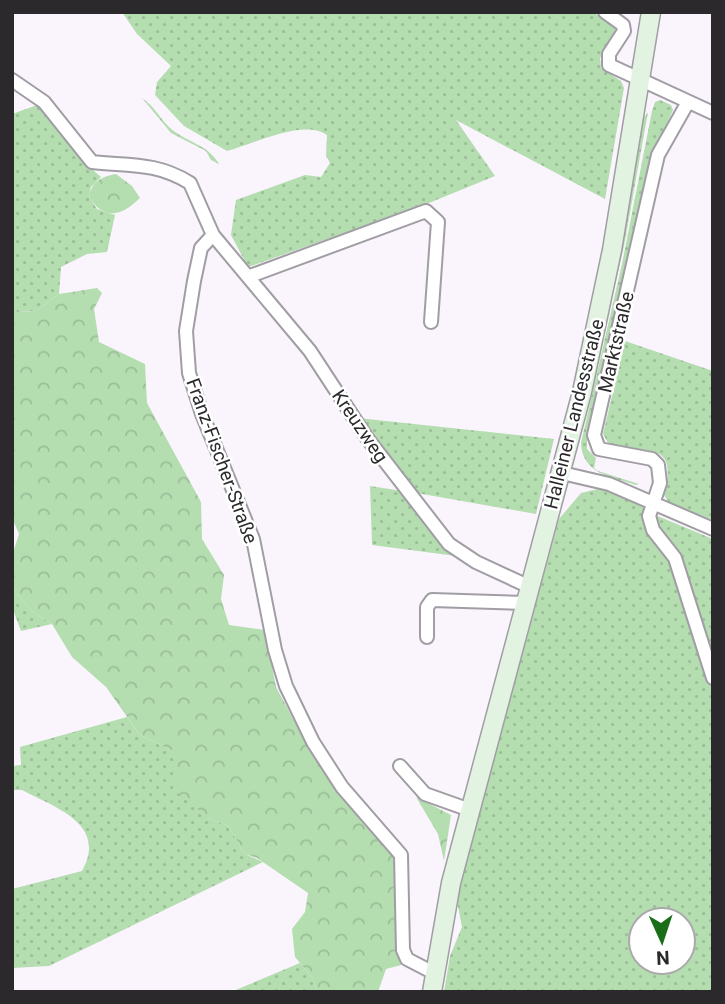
<svg xmlns="http://www.w3.org/2000/svg" width="725" height="1004" viewBox="0 0 725 1004" font-family="Roboto,sans-serif">
<style>
.grass{fill:url(#grass-dots);fill-rule:evenodd}
.forest{fill:url(#forest-crowns)}
.lines{fill:none;stroke-linecap:round;stroke-linejoin:round}
.minor-casing{stroke:#a19da4;stroke-width:16}
.secondary-casing{stroke:#a19da4;stroke-width:21}
.minor{stroke:#fff;stroke-width:12}
.secondary{stroke:#e3f3e2;stroke-width:18}
.labels{text-anchor:middle;dominant-baseline:central;stroke-width:5;stroke-linejoin:round;paint-order:stroke}
.street-label{font-size:19px;fill:#2b292c;stroke:#fff}
</style>
<defs>
<pattern id="grass-dots" width="8" height="8" patternUnits="userSpaceOnUse" patternTransform="scale(1.75)"><rect width="8" height="8" fill="#b4ddb0"/><path d="M2 2h.1M6 6h.1" fill="none" stroke="#9bbe98" stroke-width="1.8" stroke-linecap="round"/></pattern>
<pattern id="forest-crowns" width="20" height="18" patternUnits="userSpaceOnUse" patternTransform="scale(1.75)"><rect width="20" height="18" fill="#b4ddb0"/><path d="M2 6a3 3 0 1 1 6 0M12 15a3 3 0 1 1 6 0" fill="none" stroke="#9bbe98"/></pattern>
</defs>
<rect width="100%" height="100%" fill="#faf5fc"/>
<path class="grass" d="M 122,12 L 593,12 L 614,26 L 616,33 L 600,58 L 601,68 L 621,81 L 624,88 L 605,199 L 456,120 L 495,176 L 424,205 L 248,267 L 231,235 L 236,200 L 305,175 L 321,177 L 330,163 L 326,156 L 327,135 C 303,118 252,145 227,151 L 184,126 L 155,95 L 157,82 L 171,66 L 137,34 Z
M 660,100 L 671,105 L 673,110 L 650,160 L 587,442 L 587,449 L 596,458 L 594,468 L 598,471 L 639,484 L 636,485 C 612,477 582,474 581,443 L 622,264 L 652,111 L 655,102 Z
M 40,104 L 59,123 L 85,163 L 101,177 L 91,187 L 89,197 L 97,209 L 115,215 L 107,252 L 87,254 L 61,267 L 59,294 L 36,311 L 17,312 L 12,308 L 12,114 Z
M 648,112 L 624,246 L 595,372 L 643,119 Z
M 625,341 L 713,371 L 713,520 L 669,503 L 664,495 C 679,437 646,457 608,443 L 603,434 Z
M 358,418 L 554,439 L 536,514 L 411,492 Z
M 370,486 L 402,491 L 415,513 L 456,556 L 372,545 Z
M 598,489 L 613,492 L 644,508 L 644,523 L 676,571 L 713,692 L 713,992 L 444,992 L 450,956 L 462,927 L 456,896 L 559,519 L 581,493 ZM 641,920 L 683,920 L 683,962 L 641,962 Z
M 655,515 L 713,539 L 713,667 L 680,562 L 656,530 Z
M 12,588 L 33,612 L 52,624 L 21,631 L 12,607 Z
M 127,717 L 140,735 L 173,751 L 209,818 L 228,826 L 245,854 L 263,862 L 49,966 L 12,968 L 12,889 L 82,871 C 108,824 56,808 22,790 L 12,790 L 12,766 L 21,765 L 20,747 Z
M 300,963 L 312,977 L 317,992 L 231,992 Z"/>
<path class="forest" d="M 142,98 C 154,106 159,117 169,127 C 185,142 208,144 219,164 L 211,160 L 206,151 L 171,133 Z
M 116,174 L 132,186 L 140,198 C 122,216 104,221 89,197 C 92,181 101,177 116,174 Z
M 97,288 L 102,293 L 94,309 L 99,342 L 145,364 L 147,403 L 201,502 L 202,539 L 224,575 L 221,599 L 229,625 L 265,630 L 276,687 L 313,756 L 371,832 L 393,854 L 405,964 L 386,969 L 378,992 L 317,992 L 312,977 L 295,957 L 292,929 L 305,912 L 308,893 L 257,858 L 245,854 L 228,826 L 209,818 L 175,791 L 173,751 L 140,735 L 106,687 L 72,657 L 52,624 L 33,612 L 12,588 L 12,556 L 19,534 L 12,518 L 12,308 L 17,312 L 36,311 L 59,294 Z
M 416,797 L 451,815 L 444,861 L 438,834 Z"/>
<g class="lines">
<defs>
<path id="minor" d="M 605,12 L 623,25 L 624,31 L 609,54 L 609,65 L 713,113
M 12,80 L 44,102 L 92,162 C 129,166 156,162 190,183 L 213,235 L 310,351 L 367,438 L 449,544 L 476,562 L 530,587
M 688,102 L 658,155 L 594,435 L 599,449 L 652,459 L 658,465 L 660,483 L 649,516 L 653,530 L 675,558 L 713,678
M 213,235 L 201,248 L 194,281 L 186,331 L 189,373 L 202,414 L 253,539 L 275,650 L 286,686 L 313,742 L 342,787 L 401,855 L 403,950 L 407,959 L 434,973
M 250,276 L 426,211 L 438,222 L 431,322
M 562,473 L 609,484 L 713,529
M 427,637 L 427,607 L 432,600 L 527,603
M 400,766 L 425,794 L 470,810"/>
<path id="secondary" d="M 432,992 L 451,883 L 582,392 L 612,250 L 651,12"/>
</defs>
<use href="#minor" class="minor-casing"/>
<use href="#secondary" class="secondary-casing"/>
<use href="#minor" class="minor"/>
<use href="#secondary" class="secondary"/>
</g>
<g class="labels">
<g class="street-label">
<text transform="translate(616 342) rotate(-77)">Marktstraße</text>
<text transform="translate(574 414) rotate(-76)">Halleiner Landesstraße</text>
<text transform="translate(360 426) rotate(56)">Kreuzweg</text>
<text transform="translate(222 461) rotate(70)">Franz-Fischer-Straße</text>
</g>
</g>
<rect width="725" height="1004" fill="none" stroke="#2b292c" stroke-width="28"/>
<g transform="translate(662 941) rotate(177)"><circle r="33" fill="#ffffff" stroke="#aaa9ab" stroke-width="2"/>
<path d="M0-5L12 26L0 18L-12 26Z" fill="#196f18"/>
<text y="-10" font-size="19" font-weight="bold" text-anchor="middle" fill="#2b292c">N</text>
</g>
</svg>
